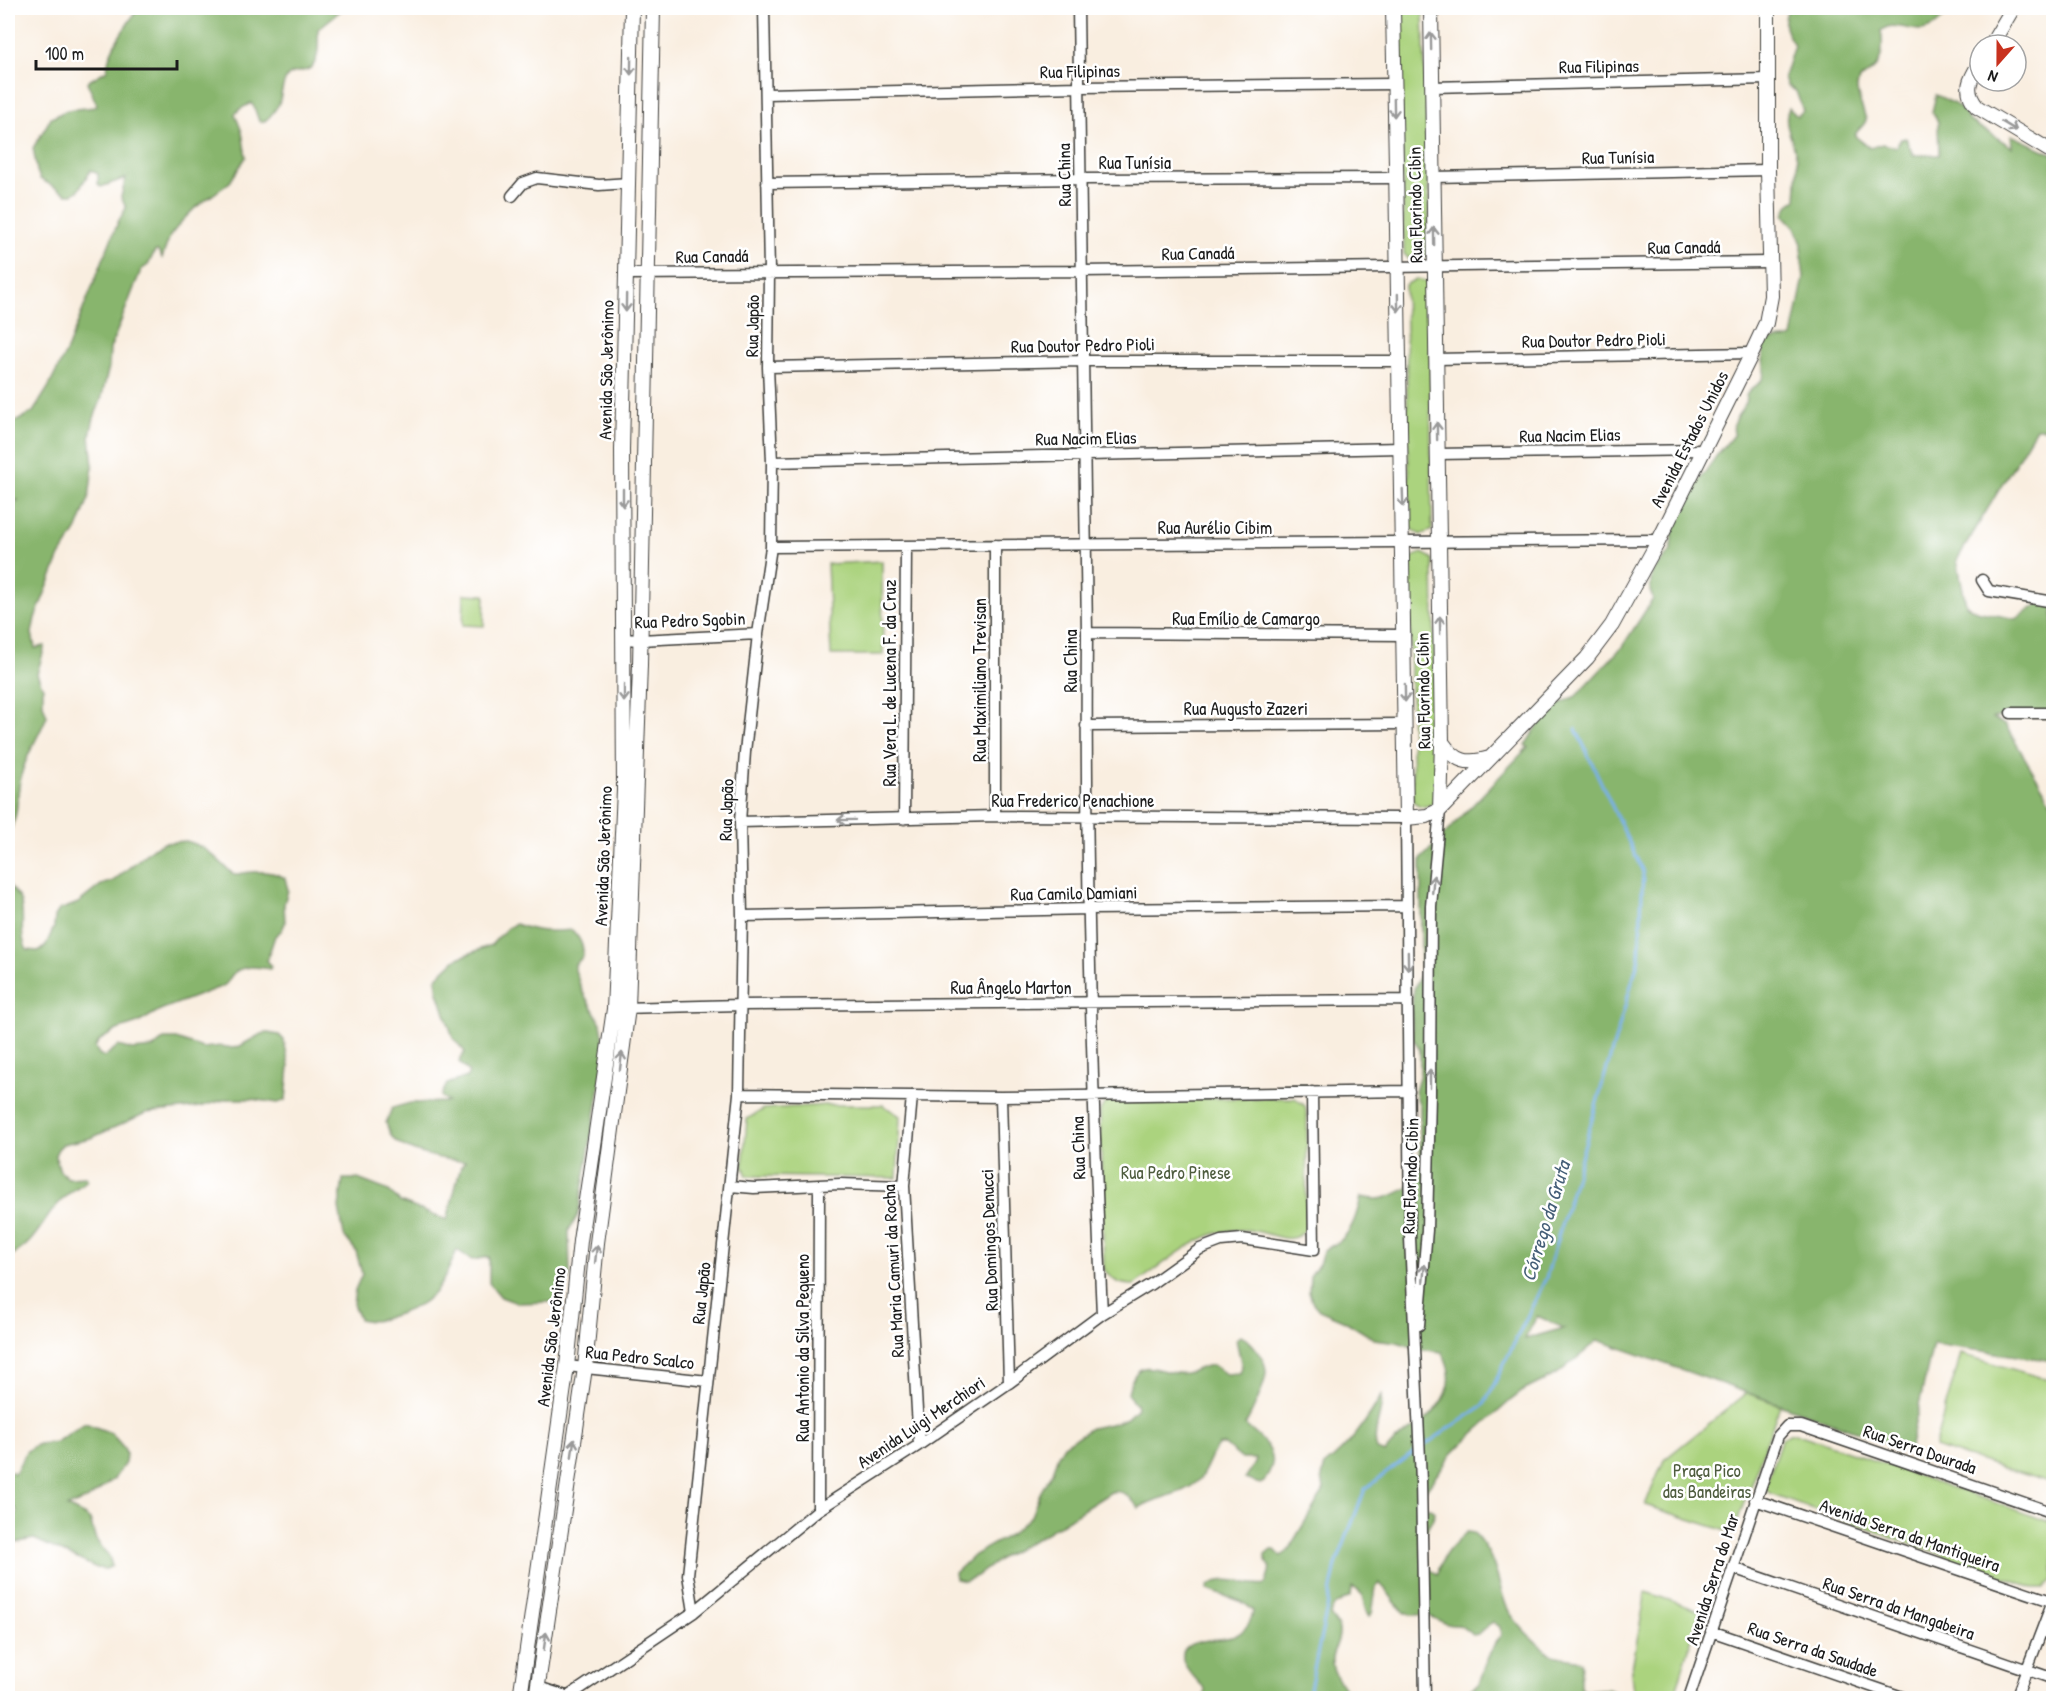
<svg xmlns="http://www.w3.org/2000/svg" width="2061" height="1706" viewBox="0 0 2061 1706" font-family="'Patrick Hand',sans-serif">
<style>
.green{fill:#abd37e;stroke:#64784d;stroke-width:1.5}
.forest{fill:#88b56d;stroke:#526844;stroke-width:1.5;fill-rule:evenodd}
.lines{fill:none;stroke-linecap:round;stroke-linejoin:round}
.stream{stroke:#78b1e8;stroke-width:3}
.minor-casing{stroke:#3d3c39;stroke-width:13}
.tertiary-casing{stroke:#3d3c39;stroke-width:16}
.minor{stroke:#fff;stroke-width:10}
.tertiary{stroke:#fff;stroke-width:14}
.oneway{stroke:#999}
.labels{text-anchor:middle;dominant-baseline:central;stroke-width:5;stroke-linejoin:round;paint-order:stroke}
.street-label{font-size:18px;fill:#1c1c1c;stroke:#fff}
.park-label{font-size:18px;fill:#4e5c3e;stroke:#fff}
.water-label{font-size:20px;font-style:italic;fill:#455f78;stroke:#fff}
</style>
<rect width="100%" height="100%" fill="#fff"/>
<filter id="ink" filterUnits="userSpaceOnUse"><feTurbulence type="fractalNoise" baseFrequency=".0167" numOctaves="2"/><feDisplacementMap in="SourceGraphic" scale="12" xChannelSelector="R" yChannelSelector="G"/><feConvolveMatrix kernelMatrix="1 2 1 2 8 2 1 2 1" color-interpolation-filters="sRGB"/></filter>
<filter id="wash" filterUnits="userSpaceOnUse"><feTurbulence type="fractalNoise" baseFrequency=".008" numOctaves="4" result="noise"/><feDisplacementMap in="SourceGraphic" scale="24" xChannelSelector="R" yChannelSelector="G"/><feGaussianBlur stdDeviation="1.35" result="paint"/><feColorMatrix in="noise" values="0 0 0 0 0 0 0 0 0 0 0 0 0 0 0 0 0 1.4 0 .05"/><feComposite in="paint" operator="in"/></filter>
<g filter="url(#wash)">
<rect width="100%" height="100%" fill="#f9eee0"/>
<path class="green" d="M 1399,8 L 1423,9 L 1430,251 C 1424,262 1413,264 1404,254 Z
M 1416,279 L 1425,281 L 1429,284 L 1432,530 L 1421,535 L 1410,528 L 1405,285 Z
M 1422,553 L 1430,557 L 1433,560 L 1437,800 C 1429,808 1420,808 1413,801 L 1409,563 L 1414,556 Z
M 882,561 L 883,655 L 831,655 L 827,564 Z
M 464,594 L 485,595 L 484,626 L 463,625 Z
M 1295,1098 L 1305,1106 L 1307,1117 L 1306,1229 C 1290,1248 1273,1233 1254,1231 C 1246,1229 1234,1230 1226,1231 C 1194,1236 1160,1267 1134,1285 C 1120,1285 1112,1281 1104,1269 L 1100,1111 L 1104,1104 L 1115,1099 Z
M 826,1105 L 883,1105 L 900,1116 L 897,1178 L 747,1176 L 743,1165 L 747,1119 L 764,1109 Z
M 1961,1354 L 2053,1381 L 2053,1483 L 1934,1447 Z
M 1747,1393 L 1780,1405 L 1733,1533 L 1645,1505 L 1664,1460 Z
M 1795,1433 L 2053,1523 L 2053,1579 L 2044,1588 L 2034,1588 L 1769,1493 L 1765,1487 L 1781,1440 L 1789,1434 Z
M 1646,1592 L 1700,1611 L 1674,1698 L 1634,1698 L 1631,1673 Z"/>
<path class="forest" d="M 138,8 L 344,8 L 318,29 C 318,39 320,53 315,62 C 309,76 293,68 287,77 C 282,84 282,92 280,100 C 279,106 269,119 263,122 L 259,121 L 254,107 L 251,103 L 240,109 L 235,114 L 242,132 L 246,157 L 230,182 L 195,208 L 182,221 L 170,236 L 162,258 L 158,251 L 155,251 L 148,265 L 141,270 L 110,349 L 109,367 L 101,400 L 94,418 L 90,435 L 93,466 L 89,498 L 77,529 L 60,556 L 35,618 L 32,633 L 35,648 L 45,646 L 37,674 L 43,688 L 43,704 L 47,716 C 40,734 29,750 23,769 C 15,791 21,814 8,834 L 8,515 L 18,500 L 8,501 L 8,422 L 17,421 L 33,412 L 48,388 L 66,352 L 118,222 L 126,208 L 121,197 L 126,178 L 101,187 L 98,184 L 98,174 L 91,170 L 78,191 L 73,194 L 67,194 L 40,179 L 37,171 L 33,148 L 51,118 L 67,110 L 95,107 L 97,105 L 87,82 L 107,70 C 108,47 127,27 138,8 Z
M 1788,8 L 1951,8 C 1944,17 1938,26 1926,29 C 1912,34 1893,19 1881,31 C 1883,38 1882,43 1882,50 C 1880,76 1857,73 1857,88 C 1857,98 1864,110 1866,120 C 1864,127 1856,130 1855,136 L 1870,148 L 1882,144 L 1896,147 L 1901,139 L 1906,138 L 1913,155 L 1939,155 L 1938,122 L 1932,112 L 1936,95 C 1949,101 1962,105 1968,120 L 2012,147 L 2011,135 L 2053,154 L 2053,428 L 2036,428 L 1957,560 L 1966,605 L 1976,611 L 2016,619 L 2040,603 L 2053,603 L 2053,714 L 2018,713 L 1993,718 L 2006,726 L 2053,805 L 2053,1361 L 1933,1344 L 1909,1450 L 1598,1340 L 1587,1350 L 1557,1374 L 1523,1391 L 1510,1401 L 1463,1443 L 1452,1454 L 1425,1491 L 1421,1508 L 1431,1508 L 1435,1512 C 1433,1522 1429,1525 1425,1533 C 1418,1547 1423,1569 1438,1574 C 1441,1555 1453,1545 1467,1532 L 1474,1533 C 1496,1556 1496,1577 1506,1605 C 1511,1619 1537,1645 1550,1653 C 1558,1659 1572,1656 1581,1661 C 1584,1671 1577,1679 1581,1689 C 1598,1693 1606,1682 1621,1698 L 1456,1698 L 1479,1684 L 1488,1656 L 1501,1635 L 1500,1627 L 1493,1622 L 1478,1634 L 1473,1635 L 1459,1625 C 1445,1627 1436,1616 1422,1615 C 1415,1614 1411,1617 1404,1612 C 1394,1604 1389,1591 1379,1583 L 1376,1587 L 1372,1614 L 1369,1617 C 1361,1606 1367,1593 1352,1587 L 1351,1596 L 1334,1606 L 1330,1615 C 1332,1621 1339,1624 1339,1631 C 1340,1642 1333,1649 1332,1659 C 1331,1673 1344,1687 1351,1698 L 1366,1693 L 1379,1698 L 1204,1698 L 1205,1689 C 1198,1681 1188,1672 1184,1663 C 1174,1635 1222,1642 1235,1636 C 1245,1631 1252,1621 1253,1611 C 1241,1596 1222,1598 1207,1589 L 1208,1586 C 1227,1572 1249,1588 1265,1584 C 1269,1574 1273,1568 1265,1559 L 1265,1555 L 1271,1550 L 1275,1550 L 1281,1556 L 1287,1552 L 1324,1490 L 1322,1477 L 1325,1465 C 1350,1446 1366,1422 1382,1395 C 1383,1413 1371,1434 1377,1450 L 1385,1453 C 1396,1435 1417,1429 1431,1415 C 1451,1395 1455,1376 1442,1352 L 1419,1349 L 1397,1342 L 1374,1339 L 1345,1321 L 1319,1310 L 1312,1302 L 1309,1292 L 1310,1276 L 1319,1264 L 1323,1252 C 1328,1247 1334,1245 1340,1241 C 1353,1230 1357,1213 1361,1197 C 1366,1198 1372,1199 1377,1199 C 1391,1198 1414,1187 1420,1175 L 1420,1107 L 1415,1092 L 1420,1073 L 1420,1050 L 1413,1039 L 1411,1010 L 1414,989 L 1421,972 L 1421,859 L 1528,747 L 1525,745 L 1543,718 L 1558,705 L 1576,696 L 1622,647 L 1653,599 L 1650,591 L 1652,572 L 1671,551 L 1672,536 L 1681,506 L 1717,455 L 1734,434 C 1731,417 1740,416 1745,404 C 1746,401 1745,397 1747,394 C 1751,388 1761,384 1763,377 C 1767,367 1759,354 1765,344 C 1770,336 1784,342 1792,337 L 1804,277 L 1802,262 L 1802,244 L 1795,227 L 1784,215 L 1788,206 L 1796,199 C 1797,186 1798,172 1797,159 C 1795,143 1781,123 1789,108 L 1797,116 L 1803,111 L 1796,91 L 1787,86 L 1784,77 L 1794,45 C 1784,29 1782,26 1788,8 ZM 1537,1316 L 1564,1328 L 1525,1339 Z
M 186,841 C 207,846 219,861 234,875 C 251,871 270,869 285,878 L 288,890 L 284,904 L 285,923 L 282,930 L 275,936 L 267,960 L 271,966 L 270,969 C 258,967 241,964 232,975 C 228,980 229,983 223,986 L 160,1010 L 138,1023 L 117,1030 L 100,1040 L 95,1047 L 99,1054 L 104,1057 L 118,1046 L 133,1050 L 153,1048 L 164,1039 L 176,1039 L 203,1048 L 221,1046 L 233,1048 L 240,1046 L 261,1034 L 268,1033 L 279,1035 L 284,1040 L 289,1066 L 286,1100 L 278,1103 L 251,1099 L 227,1099 L 200,1107 L 146,1113 L 91,1138 L 63,1144 L 58,1149 L 55,1155 L 60,1171 L 68,1178 L 86,1177 L 88,1180 C 80,1186 69,1192 62,1200 C 41,1220 38,1243 8,1257 L 8,951 L 12,944 L 12,933 L 8,928 L 8,884 C 12,889 17,894 20,900 C 26,916 18,934 27,950 L 38,951 L 45,947 L 54,927 L 55,916 L 59,910 L 78,903 L 101,885 L 113,881 L 153,848 L 164,843 Z
M 515,924 C 537,932 549,932 572,930 C 581,939 590,955 575,964 L 575,970 L 582,991 L 601,1023 L 606,1051 L 578,1215 L 569,1230 L 570,1276 L 564,1292 L 551,1302 L 517,1303 L 501,1297 L 489,1283 L 489,1257 L 472,1260 L 457,1250 C 441,1287 436,1302 395,1315 C 378,1320 378,1323 359,1319 L 353,1304 L 355,1290 L 362,1274 L 356,1251 L 344,1236 L 339,1208 L 343,1179 L 358,1179 L 389,1191 L 400,1202 L 447,1220 L 461,1166 L 465,1161 C 447,1161 403,1152 392,1137 C 389,1133 388,1127 386,1123 L 392,1108 L 410,1103 L 448,1102 L 441,1096 L 447,1084 L 467,1077 L 469,1072 L 459,1062 L 465,1052 L 453,1038 L 438,992 L 436,980 L 439,975 L 456,959 L 491,945 L 507,928 Z
M 1240,1336 C 1252,1340 1266,1359 1266,1372 C 1266,1384 1251,1415 1245,1425 C 1255,1434 1276,1448 1272,1464 C 1271,1470 1267,1476 1264,1482 L 1260,1484 L 1245,1479 C 1248,1472 1255,1467 1256,1459 L 1242,1459 L 1225,1445 L 1219,1445 C 1210,1452 1208,1471 1197,1482 C 1181,1496 1156,1496 1139,1508 C 1130,1498 1125,1489 1111,1492 L 1048,1532 L 1001,1558 L 977,1576 L 965,1581 L 956,1579 L 955,1573 L 974,1555 L 1011,1534 L 1031,1516 L 1040,1493 L 1052,1472 L 1058,1455 L 1064,1445 L 1091,1428 L 1115,1423 L 1127,1418 L 1137,1408 L 1136,1403 L 1132,1401 L 1128,1393 C 1138,1348 1159,1377 1185,1373 C 1195,1371 1203,1366 1213,1365 L 1226,1374 L 1240,1373 L 1242,1367 L 1236,1339 Z
M 85,1423 L 111,1433 L 124,1448 L 126,1454 L 125,1463 L 114,1479 L 88,1499 L 67,1507 L 85,1516 L 90,1520 L 96,1540 L 109,1556 L 112,1566 L 106,1569 L 97,1568 L 34,1539 L 8,1544 L 8,1520 L 17,1513 L 17,1510 L 8,1502 L 8,1471 L 15,1473 L 26,1452 L 32,1447 L 39,1444 L 56,1442 Z"/>
<g class="lines">
<path class="stream" d="M 1423,1446 L 1484,1405 L 1546,1278 L 1639,958 L 1643,872 L 1576,729
M 1308,1698 L 1336,1565 L 1365,1489 L 1417,1450"/>
</g>
</g>
<g filter="url(#ink)">
<g class="lines">
<defs>
<path id="minor" d="M 1078,8 L 1087,633 C 1085,860 1092,1087 1102,1314
M 1432,87 L 1768,79
M 766,94 L 1080,87 L 1394,84
M 1433,177 L 1768,170
M 767,183 L 1081,179 L 1395,178
M 512,196 L 523,183 L 537,178 L 599,185 L 629,183
M 627,274 L 1082,271 L 1770,262
M 1436,359 L 1752,353
M 768,367 L 1083,361 L 1399,361
M 1437,454 L 1704,450
M 772,462 L 1401,448
M 771,547 L 1659,540
M 1982,580 L 1989,591 L 2054,602
M 1087,633 L 1405,635
M 623,639 L 640,640 L 758,634
M 2011,713 L 2054,713
M 1086,726 L 1405,724
M 995,816 L 995,545
M 904,819 L 906,547
M 740,822 L 995,816 L 1406,818 L 1410,1238 L 1421,1481 L 1425,1698
M 742,916 L 1090,909 L 1407,906
M 622,1008 L 740,1005 L 1408,1000
M 739,1094 L 1001,1097 L 1409,1091
M 912,1096 L 904,1186 L 919,1445
M 1001,1097 L 1009,1383
M 730,1186 L 754,1188 L 840,1184 L 904,1186
M 1419,1325 L 1427,1230 L 1430,1093 L 1431,906 L 1440,810
M 567,1366 L 708,1381
M 1755,1500 L 2054,1602
M 818,1510 L 819,1186
M 1733,1568 L 2054,1679
M 694,1612 L 688,1575 L 739,1094 L 742,916 L 740,822 L 745,752 L 758,634 L 771,547 L 772,462 L 768,367 L 769,272 L 764,8
M 1711,1631 L 1905,1698
M 538,1687 L 569,1697
M 566,1698 L 694,1612 L 818,1510 L 919,1445 L 1009,1383 L 1102,1314 L 1151,1284 L 1200,1249 L 1221,1241 L 1242,1239 L 1314,1250 L 1312,1092
M 1689,1698 L 1778,1436 L 1787,1426 L 1801,1426 L 2054,1513
M 2016,1698 L 2054,1598"/>
<path id="tertiary" d="M 1393,8 C 1398,278 1404,548 1406,818 L 1427,816 L 1440,810 L 1587,658 L 1612,625 L 1659,540 L 1752,353 L 1766,323 L 1771,296 L 1768,170 L 1768,8
M 1431,8 L 1442,742 L 1440,810
M 1991,45 L 2013,8
M 1980,63 C 1970,79 1963,90 1977,107 L 2054,153
M 1442,742 C 1456,762 1467,765 1490,758
M 520,1698 L 567,1366 L 580,1241 L 614,1009 L 624,790 L 622,450 L 632,8
M 536,1698 L 585,1368 L 597,1243 L 628,1008 L 640,665 L 653,8"/>
</defs>
<use href="#minor" class="minor-casing"/>
<use href="#tertiary" class="tertiary-casing"/>
<use href="#minor" class="minor"/>
<use href="#tertiary" class="tertiary"/>
</g>
<defs><path id="oneway-shaft" d="M-6 0H5M1.5-3L5.5 0L1.5 3" fill="none" stroke-width="1.6" stroke-linecap="round" stroke-linejoin="round" transform="scale(1.5)"/></defs>
<g class="oneway">
<use href="#oneway-shaft" transform="translate(1431 41) rotate(-91)"/>
<use href="#oneway-shaft" transform="translate(631 66) rotate(91)"/>
<use href="#oneway-shaft" transform="translate(1394 108) rotate(89)"/>
<use href="#oneway-shaft" transform="translate(2009 126) rotate(31)"/>
<use href="#oneway-shaft" transform="translate(1434 236) rotate(-91)"/>
<use href="#oneway-shaft" transform="translate(626 303) rotate(91)"/>
<use href="#oneway-shaft" transform="translate(1398 303) rotate(89)"/>
<use href="#oneway-shaft" transform="translate(1437 431) rotate(-91)"/>
<use href="#oneway-shaft" transform="translate(623 498) rotate(90)"/>
<use href="#oneway-shaft" transform="translate(1403 498) rotate(88)"/>
<use href="#oneway-shaft" transform="translate(1440 625) rotate(-91)"/>
<use href="#oneway-shaft" transform="translate(624 693) rotate(90)"/>
<use href="#oneway-shaft" transform="translate(1405 693) rotate(89)"/>
<use href="#oneway-shaft" transform="translate(846 820) rotate(179)"/>
<use href="#oneway-shaft" transform="translate(1433 884) rotate(-85)"/>
<use href="#oneway-shaft" transform="translate(1408 961) rotate(89)"/>
<use href="#oneway-shaft" transform="translate(621 1061) rotate(-83)"/>
<use href="#oneway-shaft" transform="translate(1430 1079) rotate(-90)"/>
<use href="#oneway-shaft" transform="translate(596 1254) rotate(-84)"/>
<use href="#oneway-shaft" transform="translate(1424 1273) rotate(-85)"/>
<use href="#oneway-shaft" transform="translate(573 1448) rotate(-82)"/>
<use href="#oneway-shaft" transform="translate(545 1641) rotate(-82)"/>
</g>
</g>
<g class="labels">
<g class="street-label">
<text transform="translate(1599 66) rotate(-1)">Rua Filipinas</text>
<text transform="translate(1080 71) rotate(-1)">Rua Filipinas</text>
<text transform="translate(1618 157) rotate(-1)">Rua Tunísia</text>
<text x="1135" y="162">Rua Tunísia</text>
<text transform="translate(1064 175) rotate(-91)">Rua China</text>
<text transform="translate(1415 205) rotate(-91)">Rua Florindo Cibin</text>
<text transform="translate(1684 247) rotate(-1)">Rua Canadá</text>
<text transform="translate(1198 253) rotate(-1)">Rua Canadá</text>
<text transform="translate(712 256) rotate(-1)">Rua Canadá</text>
<text transform="translate(752 326) rotate(-89)">Rua Japão</text>
<text transform="translate(1594 340) rotate(-1)">Rua Doutor Pedro Pioli</text>
<text transform="translate(1083 345) rotate(-1)">Rua Doutor Pedro Pioli</text>
<text transform="translate(606 370) rotate(-89)">Avenida São Jerônimo</text>
<text transform="translate(1570 435) rotate(-1)">Rua Nacim Elias</text>
<text transform="translate(1086 438) rotate(-1)">Rua Nacim Elias</text>
<text transform="translate(1689 439) rotate(-63)">Avenida Estados Unidos</text>
<text x="1215" y="527">Rua Aurélio Cibim</text>
<text x="1246" y="618">Rua Emílio de Camargo</text>
<text transform="translate(690 620) rotate(-2)">Rua Pedro Sgobin</text>
<text transform="translate(1070 661) rotate(-90)">Rua China</text>
<text transform="translate(979 680) rotate(-90)">Rua Maximiliano Trevisan</text>
<text transform="translate(889 683) rotate(-90)">Rua Vera L. de Lucena F. da Cruz</text>
<text transform="translate(1423 691) rotate(-91)">Rua Florindo Cibin</text>
<text x="1246" y="708">Rua Augusto Zazeri</text>
<text x="1073" y="800">Rua Frederico Penachione</text>
<text transform="translate(726 810) rotate(-88)">Rua Japão</text>
<text transform="translate(603 856) rotate(-88)">Avenida São Jerônimo</text>
<text transform="translate(1074 893) rotate(-1)">Rua Camilo Damiani</text>
<text x="1011" y="987">Rua Ângelo Marton</text>
<text transform="translate(1078 1148) rotate(-92)">Rua China</text>
<text transform="translate(1410 1176) rotate(-88)">Rua Florindo Cibin</text>
<text transform="translate(989 1240) rotate(-92)">Rua Domingos Denucci</text>
<text transform="translate(893 1271) rotate(-93)">Rua Maria Camuri da Rocha</text>
<text transform="translate(701 1293) rotate(-84)">Rua Japão</text>
<text transform="translate(551 1337) rotate(-83)">Avenida São Jerônimo</text>
<text transform="translate(802 1348) rotate(-90)">Rua Antonio da Silva Pequeno</text>
<text transform="translate(640 1357) rotate(6)">Rua Pedro Scalco</text>
<text transform="translate(921 1422) rotate(-34)">Avenida Luigi Merchiori</text>
<text transform="translate(1920 1449) rotate(19)">Rua Serra Dourada</text>
<text transform="translate(1910 1535) rotate(19)">Avenida Serra da Mantiqueira</text>
<text transform="translate(1712 1579) rotate(-72)">Avenida Serra do Mar</text>
<text transform="translate(1899 1608) rotate(19)">Rua Serra da Mangabeira</text>
<text transform="translate(1813 1649) rotate(19)">Rua Serra da Saudade</text>
</g>
<g class="park-label">
<text x="1176" y="1172">Rua Pedro Pinese</text>
<text x="1707" y="1470">Praça Pico<tspan x="1707" dy="21">das Bandeiras</tspan></text>
</g>
<g class="water-label">
<text transform="translate(1545 1221) rotate(-73)">Córrego da Gruta</text>
</g>
</g>
<rect width="2061" height="1706" fill="none" stroke="#fff" stroke-width="30"/>
<g transform="translate(1998 63) rotate(201)"><circle r="28" fill="#ffffff" stroke="#a4a4a4" stroke-width="1.5"/>
<path d="M0-4.5L10 22L0 15L-10 22Z" fill="#c8321e"/>
<text y="-9" font-size="16" font-weight="bold" text-anchor="middle" fill="#1c1c1c">N</text>
</g>
<path d="M36 60v9h141v-9" fill="none" stroke="#1c1c1c" stroke-width="3"/>
<text x="45" y="60" font-size="18" fill="#1c1c1c" stroke="#ffffff" stroke-width="4.5" paint-order="stroke">100 m</text>
</svg>
